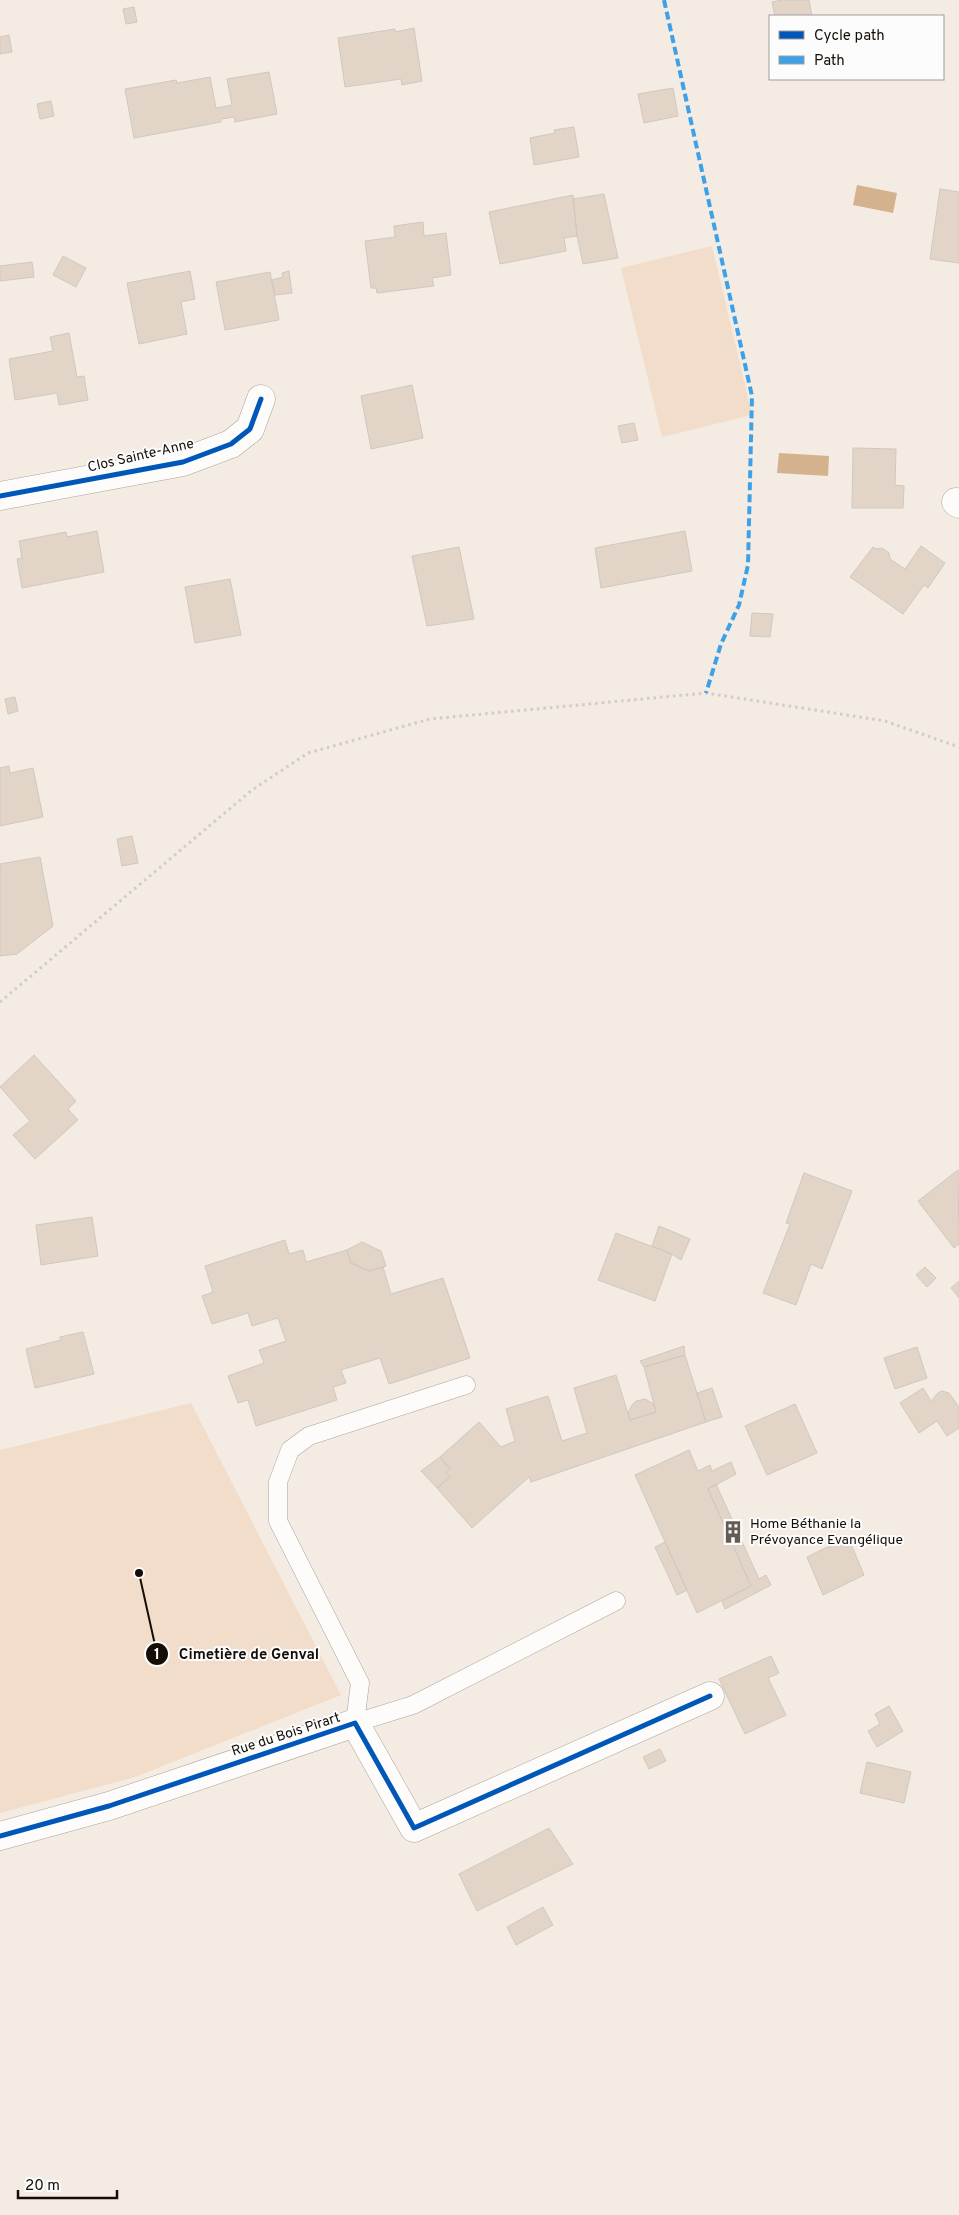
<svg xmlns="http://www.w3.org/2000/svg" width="959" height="2215" viewBox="0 0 959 2215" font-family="Overpass,sans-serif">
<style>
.green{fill:#f1ddc9}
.water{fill:#d4b28e}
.building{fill:#e2d5c8;stroke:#d0c8c0}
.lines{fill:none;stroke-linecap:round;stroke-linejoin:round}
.service-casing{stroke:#aca59d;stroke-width:19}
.minor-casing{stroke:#aca59d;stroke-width:29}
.path{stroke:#cfccca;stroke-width:3;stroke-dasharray:2.5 4;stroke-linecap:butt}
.service{stroke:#fdfcfb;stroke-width:18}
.minor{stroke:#fdfcfb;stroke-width:28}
.quiet{stroke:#3da1e9;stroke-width:4;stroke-dasharray:8 4;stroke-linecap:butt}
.cycleway-casing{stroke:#fcfcfc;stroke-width:8}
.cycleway{stroke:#0057b8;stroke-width:5}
.labels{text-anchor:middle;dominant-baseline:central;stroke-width:4;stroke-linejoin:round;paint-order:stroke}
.street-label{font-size:14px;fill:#150e07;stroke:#fcfcfc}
.poi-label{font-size:14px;fill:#150e07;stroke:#fcfcfc;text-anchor:start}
.leader{fill:none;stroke:#150e07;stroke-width:2}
.callout-dot{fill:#150e07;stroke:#fcfcfc;stroke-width:2}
.mark-label{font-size:15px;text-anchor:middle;font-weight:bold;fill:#fff}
.callout-label{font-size:15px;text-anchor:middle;font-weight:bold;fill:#150e07;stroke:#fcfcfc;stroke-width:4;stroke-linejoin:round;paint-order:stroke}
</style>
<rect width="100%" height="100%" fill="#f4ebe2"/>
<path class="green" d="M 712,246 L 752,415 L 662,437 L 621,268 Z
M 191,1403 L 341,1695 L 135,1777 L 0,1813 L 0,1450 Z"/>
<path class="water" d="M 857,185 L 897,193 L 893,213 L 853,205 Z
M 779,453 L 829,456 L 828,476 L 777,473 Z"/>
<path class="building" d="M 782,0 L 809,0 L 812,16 L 775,16 L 772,2 Z
M 134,7 L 137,22 L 126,24 L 123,9 Z
M 414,28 L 422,81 L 402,85 L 401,79 L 345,87 L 338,38 L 395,29 L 395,32 Z
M 9,35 L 12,52 L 0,54 L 0,37 Z
M 269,72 L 277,114 L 235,122 L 234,117 L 221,119 L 221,122 L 134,138 L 125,89 L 176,80 L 177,83 L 210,77 L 216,108 L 232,105 L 227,79 Z
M 673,88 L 678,116 L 644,123 L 638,94 Z
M 51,101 L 54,116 L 40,119 L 37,104 Z
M 574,127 L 579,157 L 534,165 L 530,138 L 555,133 L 554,130 Z
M 940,189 L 959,192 L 959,263 L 930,259 Z
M 604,194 L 618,258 L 583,264 L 577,236 L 573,199 Z
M 573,195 L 577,236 L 564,238 L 566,251 L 500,264 L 489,212 Z
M 423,222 L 424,236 L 446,233 L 451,275 L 432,278 L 434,286 L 377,293 L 376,288 L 371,288 L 365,241 L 395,237 L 394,226 Z
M 63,256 L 86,268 L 76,287 L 53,275 Z
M 32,262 L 34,277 L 0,281 L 0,266 Z
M 190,271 L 195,299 L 181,302 L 187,334 L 139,344 L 127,283 Z
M 289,271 L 292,293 L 275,295 L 272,280 L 283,277 L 282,273 Z
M 270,272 L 279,320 L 225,330 L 216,282 Z
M 69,333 L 77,377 L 84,376 L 88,400 L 59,405 L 57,393 L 15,400 L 9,359 L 53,351 L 50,337 Z
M 412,385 L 423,438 L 371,449 L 361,396 Z
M 634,423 L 638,440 L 622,443 L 618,426 Z
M 853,448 L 896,449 L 895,485 L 904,486 L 903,508 L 852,508 Z
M 97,531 L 104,572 L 22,588 L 17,559 L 22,558 L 19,541 L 66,532 L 67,537 Z
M 685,531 L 692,571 L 601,588 L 595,548 Z
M 921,546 L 945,563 L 928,588 L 924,585 L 903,614 L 850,577 L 873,547 L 876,549 L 882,548 L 889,553 L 890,559 L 905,569 Z
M 459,547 L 474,619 L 427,626 L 412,556 Z
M 230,579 L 241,635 L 195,643 L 185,587 Z
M 752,613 L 773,614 L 770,637 L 750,636 Z
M 15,697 L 18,711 L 8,714 L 5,699 Z
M 9,766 L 10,773 L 33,768 L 43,817 L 0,826 L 0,768 Z
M 132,836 L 138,863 L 122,866 L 117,839 Z
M 40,857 L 53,926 L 17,954 L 0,956 L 0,864 Z
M 34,1055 L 76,1101 L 68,1109 L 78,1120 L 35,1159 L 13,1135 L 30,1121 L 0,1087 Z
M 958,1170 L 959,1244 L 954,1248 L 918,1201 Z
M 804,1173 L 852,1191 L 822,1269 L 811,1264 L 796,1305 L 763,1293 L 790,1224 L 786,1223 Z
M 92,1217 L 98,1256 L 41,1265 L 36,1225 Z
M 659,1226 L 690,1239 L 681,1260 L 672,1254 L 652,1246 Z
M 616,1233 L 672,1254 L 655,1301 L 598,1280 Z
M 285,1240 L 289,1254 L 303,1250 L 306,1262 L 347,1250 L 351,1263 L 369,1271 L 383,1267 L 391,1294 L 443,1278 L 470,1358 L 389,1384 L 380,1358 L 341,1370 L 346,1383 L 333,1387 L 337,1400 L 256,1426 L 248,1400 L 238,1403 L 228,1376 L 264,1363 L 259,1350 L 286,1341 L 278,1318 L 252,1326 L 248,1313 L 212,1324 L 202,1296 L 213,1292 L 205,1266 Z
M 362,1242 L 381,1251 L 386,1266 L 369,1271 L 351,1263 L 347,1250 Z
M 925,1267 L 936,1278 L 927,1287 L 916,1275 Z
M 959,1281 L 959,1298 L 951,1288 Z
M 83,1332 L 94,1374 L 35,1388 L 26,1349 L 61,1340 L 60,1337 Z
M 684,1346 L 685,1355 L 644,1367 L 640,1361 Z
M 917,1347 L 927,1378 L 895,1389 L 884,1358 Z
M 685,1355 L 706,1422 L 531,1482 L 529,1477 L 472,1528 L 437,1488 L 450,1477 L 446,1473 L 450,1469 L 440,1457 L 479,1422 L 501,1447 L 515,1441 L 506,1409 L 548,1396 L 562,1441 L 587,1433 L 574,1388 L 616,1375 L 630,1420 L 656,1412 L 644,1367 Z
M 712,1388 L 722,1417 L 706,1422 L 697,1393 Z
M 923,1388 L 931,1401 L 938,1393 L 942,1391 L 949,1393 L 959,1407 L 959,1428 L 947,1436 L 937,1421 L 919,1433 L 900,1403 Z
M 645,1399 L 654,1404 L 656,1412 L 630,1420 L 628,1413 L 632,1405 L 636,1401 Z
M 795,1404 L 817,1453 L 767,1475 L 745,1426 Z
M 689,1450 L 698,1471 L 710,1465 L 712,1471 L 731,1462 L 736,1474 L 708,1489 L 751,1586 L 697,1613 L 635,1475 Z
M 440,1457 L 450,1469 L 446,1473 L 450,1477 L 437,1488 L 421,1471 Z
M 716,1484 L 759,1579 L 766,1575 L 771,1585 L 725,1609 L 722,1601 L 751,1586 L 708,1489 Z
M 848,1537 L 864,1575 L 823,1595 L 807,1557 Z
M 665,1542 L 687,1590 L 677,1595 L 655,1547 Z
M 771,1656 L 779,1673 L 768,1678 L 786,1715 L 745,1734 L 719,1679 Z
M 889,1706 L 903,1731 L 877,1747 L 868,1731 L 880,1724 L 875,1714 Z
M 660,1749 L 666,1761 L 649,1769 L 643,1757 Z
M 867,1762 L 911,1772 L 904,1803 L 860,1793 Z
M 549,1828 L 573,1864 L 477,1911 L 459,1874 Z
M 543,1907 L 553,1925 L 516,1945 L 507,1927 Z"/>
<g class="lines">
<defs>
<path id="service" d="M 466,1385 L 309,1436 L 290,1450 L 278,1482 L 278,1521 L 360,1683 L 355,1723 L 413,1705 L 616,1601"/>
<path id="minor" d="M 0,496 L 183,462 L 231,444 L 250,429 L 261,399
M 956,502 L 959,504
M 0,1836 L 109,1806 L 355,1723 L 414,1828 L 710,1696"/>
</defs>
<use href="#service" class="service-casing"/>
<use href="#minor" class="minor-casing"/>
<path class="path" d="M 0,1002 L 252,790 L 308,753 L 430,719 L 706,693 L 885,721 L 959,747"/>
<use href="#service" class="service"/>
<use href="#minor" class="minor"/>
<path class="quiet" d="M 664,0 L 752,396 L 748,565 L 739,605 L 721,644 L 706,693"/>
<defs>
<path id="cycleway" d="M 0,496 L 183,462 L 231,444 L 250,429 L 261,399
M 0,1836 L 109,1806 L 355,1723 L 414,1828 L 710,1696"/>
</defs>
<use href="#cycleway" class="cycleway-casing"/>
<use href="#cycleway" class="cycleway"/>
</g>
<defs>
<symbol id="building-bare" viewBox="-9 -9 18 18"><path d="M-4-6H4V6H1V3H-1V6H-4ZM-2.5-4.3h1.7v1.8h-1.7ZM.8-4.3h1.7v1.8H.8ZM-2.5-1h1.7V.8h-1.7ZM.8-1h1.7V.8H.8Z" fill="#635b54" stroke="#fcfcfc" stroke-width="2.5" paint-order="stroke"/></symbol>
</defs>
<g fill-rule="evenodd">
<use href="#building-bare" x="717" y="1516" width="32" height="32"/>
</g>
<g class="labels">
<g class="street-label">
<text transform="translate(141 456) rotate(-13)">Clos Sainte-Anne</text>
<text transform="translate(286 1735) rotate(-18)">Rue du Bois Pirart</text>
</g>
<g class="poi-label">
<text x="750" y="1524">Home Béthanie la<tspan x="750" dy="16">Prévoyance Evangélique</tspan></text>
</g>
</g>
<path class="leader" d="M139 1573L157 1654"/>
<g class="callout-dot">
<circle cx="139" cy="1573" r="5"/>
<circle cx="157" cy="1654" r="12"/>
</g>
<g class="mark-label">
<text x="157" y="1659">1</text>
</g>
<g class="callout-label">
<text x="249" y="1659">Cimetière de Genval</text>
</g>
<rect x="769" y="15" width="175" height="65" fill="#fcfcfc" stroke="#a09d9a"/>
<rect x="779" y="31" width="25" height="8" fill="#0057b8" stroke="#a09d9a"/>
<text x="814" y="40" font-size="15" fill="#150e07">Cycle path</text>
<rect x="779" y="56" width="25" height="8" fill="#3da1e9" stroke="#a09d9a"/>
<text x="814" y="65" font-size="15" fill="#150e07">Path</text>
<path d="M18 2190v8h99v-8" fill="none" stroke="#150e07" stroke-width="2.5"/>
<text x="25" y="2190" font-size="15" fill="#150e07" stroke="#fcfcfc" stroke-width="4" paint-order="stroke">20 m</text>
</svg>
